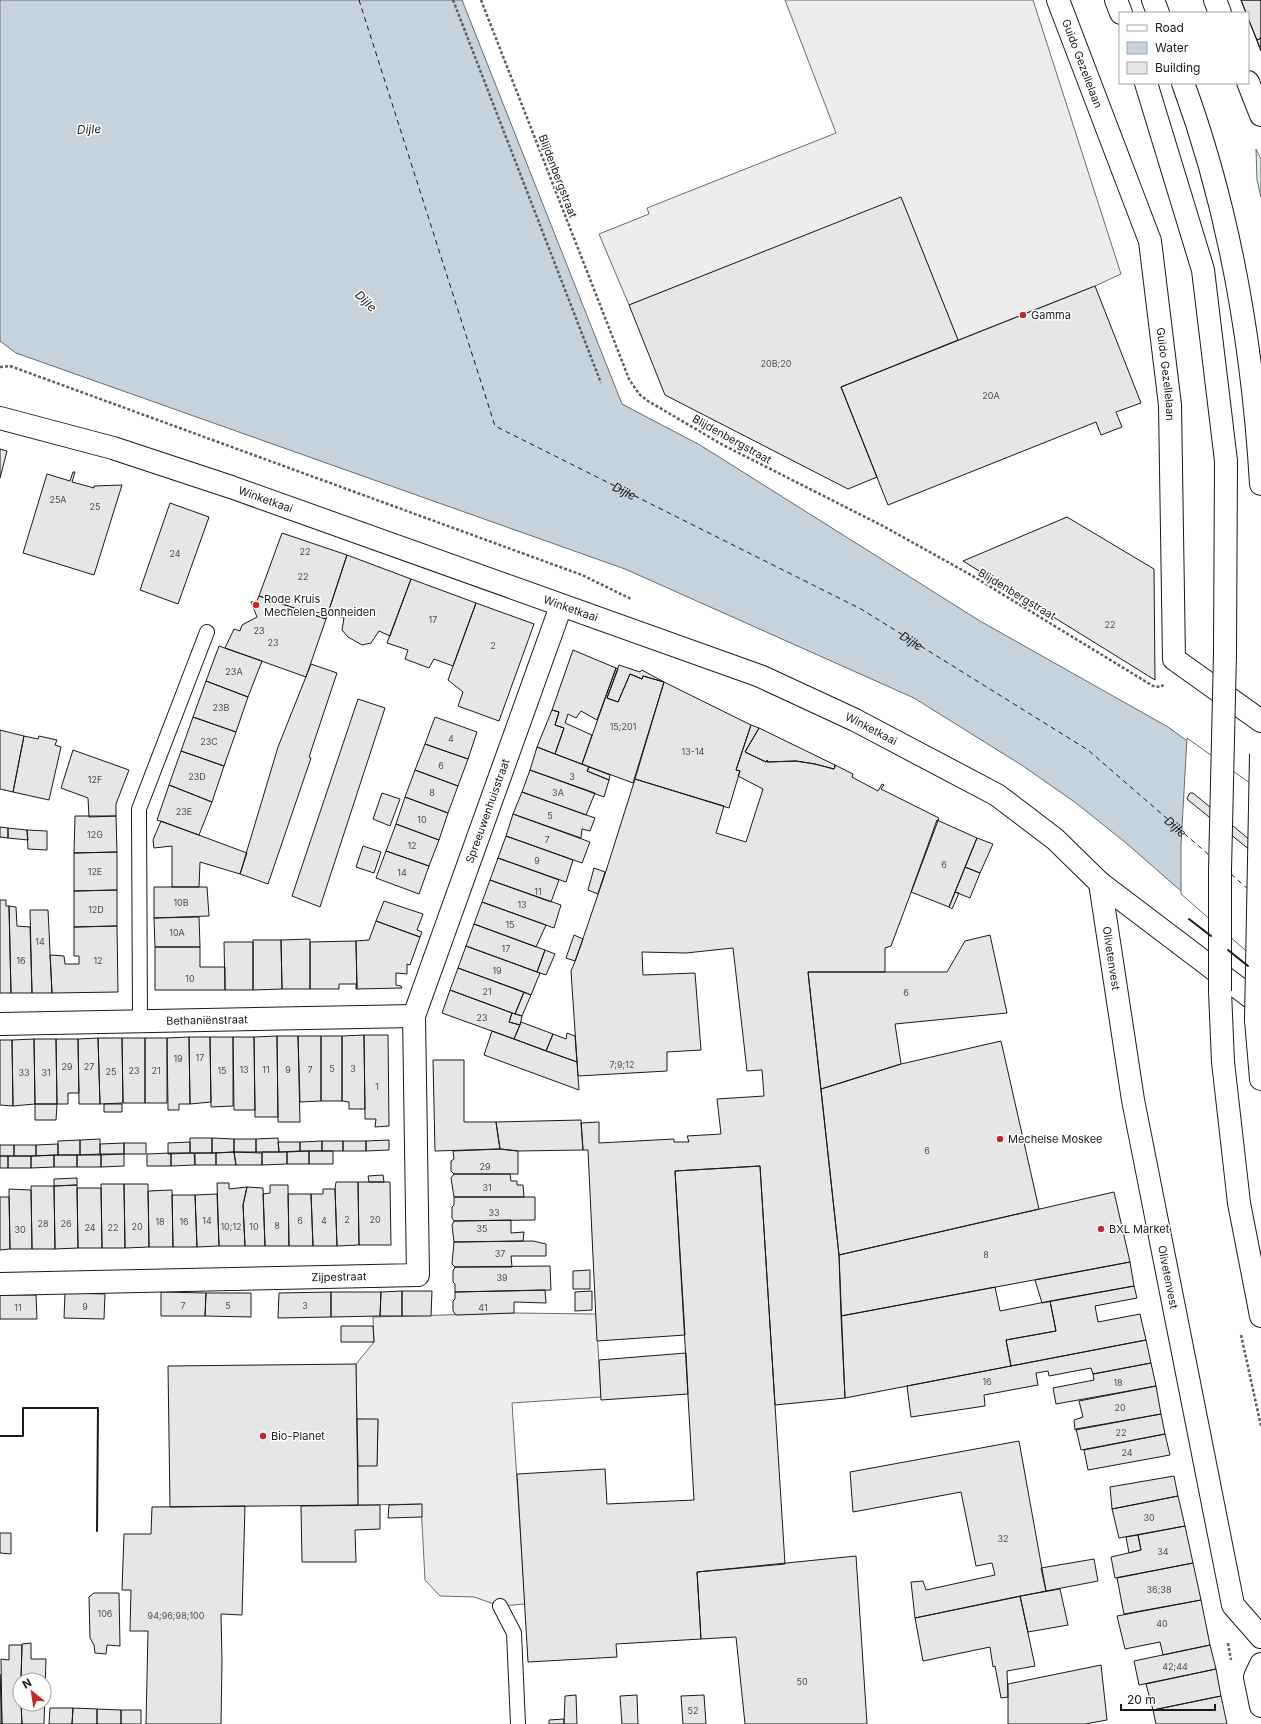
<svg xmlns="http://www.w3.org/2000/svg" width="1261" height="1724" viewBox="0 0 1261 1724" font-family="Inter,sans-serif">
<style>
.green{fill:#e0efe3;stroke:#6a6a6a}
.parking{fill:#ededed;stroke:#6a6a6a}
.water{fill:#c6d2dc;stroke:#6a6a6a}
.pier{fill:#fff;stroke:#6a6a6a}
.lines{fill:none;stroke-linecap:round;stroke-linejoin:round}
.ferry{stroke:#1a1a1a;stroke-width:1;stroke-dasharray:5 4;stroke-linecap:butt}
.building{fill:#e6e6e6;stroke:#1a1a1a}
.lane-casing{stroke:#1a1a1a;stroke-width:16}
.street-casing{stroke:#1a1a1a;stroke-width:24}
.primary-casing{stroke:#1a1a1a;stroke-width:24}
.path{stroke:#5f5f5f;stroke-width:2.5;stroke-dasharray:3 2;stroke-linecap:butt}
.lane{stroke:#fff;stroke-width:14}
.street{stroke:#fff;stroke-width:22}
.primary{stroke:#fff;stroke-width:22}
.primary-bridge-casing{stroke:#1a1a1a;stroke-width:24;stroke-linecap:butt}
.primary-bridge{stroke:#fff;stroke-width:22}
.wall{stroke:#1a1a1a;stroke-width:2}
.poi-dot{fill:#c62828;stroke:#fff;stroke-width:1.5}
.labels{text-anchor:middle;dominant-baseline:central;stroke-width:3;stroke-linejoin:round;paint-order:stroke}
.number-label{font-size:9px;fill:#4d4d4d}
.street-label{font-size:11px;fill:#1a1a1a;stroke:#fff}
.poi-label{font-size:11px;fill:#1a1a1a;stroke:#fff;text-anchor:start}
.water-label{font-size:12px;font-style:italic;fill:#1a1a1a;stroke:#fff}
</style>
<rect width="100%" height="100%" fill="#fff"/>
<path class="green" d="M 1256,149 L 1261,159 L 1261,197 L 1257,180 Z"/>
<path class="parking" d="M 785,0 L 1033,0 L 1121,274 L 1095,286 L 958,340 L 901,198 L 629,305 L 599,234 L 649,214 L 647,208 L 836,133 Z
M 514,1313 L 596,1314 L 601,1397 L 512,1403 L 525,1604 L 500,1606 L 474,1597 L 440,1596 L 425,1580 L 421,1504 L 358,1505 L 358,1466 L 377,1465 L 378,1420 L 357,1419 L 356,1364 L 374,1342 L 373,1317 Z"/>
<path class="water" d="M 0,0 L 462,0 L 622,404 L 700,445 L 980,621 L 1168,727 L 1261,794 L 1261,961 L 1126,843 L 1076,803 L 1023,766 L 914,698 L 625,569 L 16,353 L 0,341 Z"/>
<path class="pier" d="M 1187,738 L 1261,791 L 1260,963 L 1181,894 L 1181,845 Z"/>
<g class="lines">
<g class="ferry">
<path id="s1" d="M 359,0 L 495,426 L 861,609 L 1088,750 L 1209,855"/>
<path d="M 1231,874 L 1248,889"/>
</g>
</g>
<path class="building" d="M 1241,0 L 1261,0 L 1261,38 L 1257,40 L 1248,18 L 1248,13 L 1246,13 Z
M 1241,0 L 1261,0 L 1261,51 L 1248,18 L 1248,13 L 1246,13 Z
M 1261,38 L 1261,51 L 1257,40 Z
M 901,197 L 958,340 L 841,387 L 877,477 L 848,489 L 665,395 L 629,305 Z
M 1095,286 L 1141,403 L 1116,412 L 1122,427 L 1101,435 L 1096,422 L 888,505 L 841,387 Z
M 0,449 L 7,451 L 0,478 Z
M 73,472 L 75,472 L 72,482 L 87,486 L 94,488 L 94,486 L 122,485 L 94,575 L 23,553 L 47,474 L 70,481 Z
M 170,503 L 209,517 L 178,604 L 140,590 Z
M 1067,517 L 1154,569 L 1155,680 L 963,561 Z
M 282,533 L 347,555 L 326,619 L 259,596 Z
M 347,555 L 411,579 L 390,636 L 379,631 L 371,643 L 362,645 L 348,637 L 342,630 L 344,618 L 328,613 Z
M 411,579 L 476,603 L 453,666 L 434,659 L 429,668 L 405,659 L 408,650 L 387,643 Z
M 259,596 L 326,619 L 306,677 L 225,648 L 234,629 L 240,631 L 242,625 L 257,617 L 251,602 L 257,601 Z
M 476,603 L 534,624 L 499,721 L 458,706 L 463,692 L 448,680 Z
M 219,646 L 262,661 L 248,697 L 206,681 Z
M 573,650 L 616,668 L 597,720 L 581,711 L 576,718 L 568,714 L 565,723 L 592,735 L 582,764 L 555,754 L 564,728 L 555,725 L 559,712 L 552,710 Z
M 311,664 L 337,673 L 309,757 L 311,758 L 268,884 L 240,874 L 278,747 Z
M 619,665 L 640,672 L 642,670 L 664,682 L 643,676 L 642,679 L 630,674 L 618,702 L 607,698 Z
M 616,668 L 618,669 L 607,698 L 618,702 L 630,674 L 642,679 L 643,676 L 664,682 L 633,783 L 582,764 Z
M 206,681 L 248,697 L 236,732 L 193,717 Z
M 664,682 L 751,725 L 736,770 L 740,771 L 729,808 L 635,779 Z
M 358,699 L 385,708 L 320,907 L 292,896 Z
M 552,710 L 559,712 L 555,725 L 564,728 L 555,754 L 537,747 Z
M 193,717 L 236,732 L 224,766 L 181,751 Z
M 435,717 L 477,732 L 468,759 L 425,744 Z
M 751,725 L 759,728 L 745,752 L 766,762 L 767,760 L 767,762 L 796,761 L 815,764 L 834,769 L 835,765 L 853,774 L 852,777 L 878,791 L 882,784 L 884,785 L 881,789 L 939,818 L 891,946 L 885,948 L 885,972 L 808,972 L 839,1255 L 845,1398 L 775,1405 L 760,1166 L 675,1171 L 685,1335 L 597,1341 L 588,1150 L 583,1150 L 581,1123 L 599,1122 L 599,1143 L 674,1139 L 674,1142 L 689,1142 L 687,1136 L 721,1134 L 717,1099 L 764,1096 L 762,1070 L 747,1071 L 733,948 L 686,953 L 642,952 L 643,975 L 695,973 L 701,1050 L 667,1052 L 667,1071 L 578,1076 L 571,971 L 576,959 L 606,871 L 635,779 L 724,806 L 716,833 L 746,842 L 763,789 L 738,776 L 740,771 L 736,770 Z
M 759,728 L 835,765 L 835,767 L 834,769 L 815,764 L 796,761 L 767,762 L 767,760 L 766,762 L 745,752 Z
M 0,730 L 24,736 L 13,792 L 0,789 Z
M 24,736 L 38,739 L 39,736 L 57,740 L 55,745 L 61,747 L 49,800 L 13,792 Z
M 425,744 L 468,759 L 458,786 L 415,770 Z
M 537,747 L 589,767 L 587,771 L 609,780 L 604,797 L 530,770 Z
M 73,750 L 129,770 L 116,804 L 116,816 L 89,817 L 88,798 L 61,788 Z
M 181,751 L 224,766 L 212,802 L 169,785 Z
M 589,767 L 610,775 L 609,780 L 587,771 Z
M 415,770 L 458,786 L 448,813 L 405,797 Z
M 530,770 L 595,793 L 586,815 L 522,792 Z
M 169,785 L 212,802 L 199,835 L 157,820 Z
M 522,792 L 595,818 L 590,831 L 582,829 L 581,838 L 513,814 Z
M 382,793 L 400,799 L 390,826 L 373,819 Z
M 1190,793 L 1193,793 L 1261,849 L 1261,859 L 1188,800 L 1187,798 Z
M 405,797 L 448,813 L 439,840 L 396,824 Z
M 513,814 L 590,842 L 582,863 L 506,836 Z
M 75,816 L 116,816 L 117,852 L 74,853 Z
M 937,820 L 977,838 L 949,907 L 911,892 Z
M 161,821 L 247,853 L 240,874 L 200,862 L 199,887 L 172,887 L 172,846 L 154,848 L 153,840 Z
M 396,824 L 439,840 L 429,866 L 386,851 Z
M 0,827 L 8,828 L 8,838 L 0,837 Z
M 8,828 L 27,830 L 28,840 L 8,838 Z
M 27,830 L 47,831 L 47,850 L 28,849 Z
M 506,836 L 573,860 L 566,882 L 498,858 Z
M 977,838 L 993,844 L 980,873 L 965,867 Z
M 363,846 L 381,852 L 374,873 L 356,867 Z
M 386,851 L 429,866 L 419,894 L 376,878 Z
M 117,852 L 117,890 L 74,891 L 74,853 Z
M 498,858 L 559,880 L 551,902 L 490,880 Z
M 965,867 L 980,873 L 970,898 L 955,892 Z
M 594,868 L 605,872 L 598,894 L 588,890 Z
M 490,880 L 561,905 L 554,928 L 482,902 Z
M 154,887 L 207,887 L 209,916 L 154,918 Z
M 117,890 L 117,926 L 74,927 L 74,891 Z
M 955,892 L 959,893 L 952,909 L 949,907 Z
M 0,900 L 6,900 L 6,906 L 9,906 L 11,993 L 0,993 Z
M 384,901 L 423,914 L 417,930 L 422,932 L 420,937 L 376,921 Z
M 482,902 L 546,925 L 536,947 L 474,924 Z
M 9,906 L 16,907 L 17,926 L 30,927 L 32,993 L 11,993 Z
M 30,910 L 48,910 L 52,993 L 32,993 Z
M 199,917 L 200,947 L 155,947 L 154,918 Z
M 376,921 L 420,937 L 410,965 L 407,964 L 407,974 L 396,973 L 396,985 L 401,986 L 402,988 L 357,989 L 356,941 L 369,940 Z
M 474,924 L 545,950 L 537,972 L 466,946 Z
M 117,926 L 118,992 L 52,993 L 50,955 L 64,956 L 65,964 L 79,964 L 79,956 L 74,956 L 74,927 Z
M 574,935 L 583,939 L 575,961 L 566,958 Z
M 990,935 L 1007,1013 L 895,1024 L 901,1064 L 821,1089 L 808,972 L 947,972 L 965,941 Z
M 310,939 L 310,989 L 282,989 L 281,940 Z
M 253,940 L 281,940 L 282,989 L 253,990 Z
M 356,941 L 357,989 L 356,989 L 356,984 L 339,984 L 339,989 L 310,989 L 310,942 Z
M 224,942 L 253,942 L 253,990 L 225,990 Z
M 466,946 L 540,973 L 531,995 L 458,968 Z
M 155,947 L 200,947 L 200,967 L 225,967 L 225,990 L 155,990 Z
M 545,950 L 555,954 L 546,975 L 537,972 Z
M 458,968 L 524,992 L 515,1014 L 450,990 Z
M 450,990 L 512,1013 L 509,1022 L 520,1025 L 514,1039 L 442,1013 Z
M 524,992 L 531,995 L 522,1016 L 515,1014 Z
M 512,1013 L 522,1016 L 520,1025 L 509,1022 Z
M 521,1022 L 553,1034 L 546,1051 L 514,1039 Z
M 492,1031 L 577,1062 L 579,1090 L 484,1055 Z
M 567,1033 L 575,1036 L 577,1062 L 546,1051 L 553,1034 L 566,1039 Z
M 364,1035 L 388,1035 L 389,1126 L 375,1127 L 376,1119 L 365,1119 Z
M 364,1035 L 365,1109 L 349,1109 L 349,1102 L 342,1101 L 342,1036 Z
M 277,1036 L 298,1036 L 300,1122 L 278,1122 Z
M 277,1036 L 278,1117 L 255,1117 L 254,1037 Z
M 298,1036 L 321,1036 L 321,1101 L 300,1102 Z
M 321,1036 L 342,1036 L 342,1101 L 321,1101 Z
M 189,1037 L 190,1104 L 179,1104 L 179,1110 L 168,1110 L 167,1038 Z
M 189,1037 L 210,1037 L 211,1102 L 190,1104 Z
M 210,1037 L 233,1037 L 233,1106 L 211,1107 Z
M 233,1037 L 254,1037 L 255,1110 L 234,1110 Z
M 98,1038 L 122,1038 L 123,1103 L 100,1104 Z
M 98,1038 L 100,1104 L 79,1104 L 78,1039 Z
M 122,1038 L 145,1038 L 145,1103 L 123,1103 Z
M 145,1038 L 167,1038 L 167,1103 L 145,1103 Z
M 34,1039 L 35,1104 L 13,1106 L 12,1040 Z
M 34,1039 L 56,1039 L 57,1104 L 35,1104 Z
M 56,1039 L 78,1039 L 79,1093 L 68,1093 L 68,1104 L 57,1104 Z
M 0,1040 L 12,1040 L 13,1106 L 0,1105 Z
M 1001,1041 L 1039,1209 L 839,1255 L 821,1089 L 901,1064 Z
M 433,1060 L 464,1060 L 464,1122 L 496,1122 L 500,1149 L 435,1151 Z
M 35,1104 L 57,1104 L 56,1120 L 35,1120 Z
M 104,1104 L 122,1104 L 122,1112 L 104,1112 Z
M 581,1120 L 583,1150 L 518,1151 L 500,1149 L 496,1122 Z
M 190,1138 L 212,1138 L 212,1153 L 190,1153 Z
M 212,1138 L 234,1139 L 234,1152 L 212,1153 Z
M 278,1138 L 279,1152 L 256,1152 L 256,1139 Z
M 100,1139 L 100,1155 L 80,1155 L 80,1140 Z
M 234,1139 L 256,1139 L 256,1152 L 234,1152 Z
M 80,1140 L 80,1155 L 58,1155 L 58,1141 Z
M 389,1140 L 389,1150 L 366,1151 L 366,1141 Z
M 322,1141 L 322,1151 L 300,1151 L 300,1142 Z
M 322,1141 L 343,1141 L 343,1151 L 322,1151 Z
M 343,1141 L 366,1141 L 366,1151 L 343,1151 Z
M 190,1142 L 190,1153 L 168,1154 L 168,1143 Z
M 278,1142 L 300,1142 L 300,1151 L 279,1152 Z
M 124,1143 L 124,1154 L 100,1155 L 100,1144 Z
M 124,1143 L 146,1143 L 146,1154 L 124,1154 Z
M 58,1144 L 58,1155 L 36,1156 L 36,1145 Z
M 0,1145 L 14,1145 L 14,1156 L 0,1156 Z
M 14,1145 L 36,1145 L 36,1156 L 14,1156 Z
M 500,1149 L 518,1151 L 518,1174 L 454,1174 L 451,1171 L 451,1161 L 454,1159 L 453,1151 Z
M 309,1151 L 333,1151 L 333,1164 L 309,1164 Z
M 309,1151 L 309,1164 L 287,1164 L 287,1152 Z
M 234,1152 L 262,1153 L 262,1165 L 236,1165 Z
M 234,1152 L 236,1165 L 216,1165 L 216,1153 Z
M 262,1152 L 287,1152 L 287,1164 L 262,1165 Z
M 171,1153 L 171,1166 L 147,1166 L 147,1154 Z
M 171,1153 L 194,1153 L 195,1165 L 171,1166 Z
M 195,1153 L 216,1153 L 216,1165 L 195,1165 Z
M 101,1154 L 101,1167 L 77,1167 L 77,1155 Z
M 101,1154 L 124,1154 L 124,1166 L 101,1167 Z
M 54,1155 L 77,1155 L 77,1167 L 54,1167 Z
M 54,1155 L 54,1167 L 31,1168 L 31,1156 Z
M 0,1156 L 8,1156 L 8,1168 L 0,1168 Z
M 8,1156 L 31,1156 L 31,1168 L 8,1168 Z
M 760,1166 L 785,1564 L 697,1572 L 701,1639 L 616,1644 L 617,1657 L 528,1662 L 517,1474 L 605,1469 L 607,1504 L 694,1500 L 675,1171 Z
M 454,1174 L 510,1174 L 511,1181 L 517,1181 L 517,1185 L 523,1185 L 524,1197 L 454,1197 L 451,1178 Z
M 383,1175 L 384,1182 L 369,1182 L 368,1176 Z
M 77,1178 L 77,1185 L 54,1186 L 54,1179 Z
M 336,1182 L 358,1182 L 359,1245 L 337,1246 L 335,1189 Z
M 358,1182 L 390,1182 L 391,1245 L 359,1245 Z
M 217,1183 L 229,1183 L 229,1189 L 247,1187 L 243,1205 L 245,1246 L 219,1246 Z
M 101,1184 L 124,1184 L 125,1248 L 102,1248 Z
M 124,1184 L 148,1184 L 149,1247 L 125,1248 Z
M 77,1185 L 78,1248 L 55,1249 L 54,1186 Z
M 270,1185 L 288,1185 L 289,1246 L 265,1246 L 263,1194 L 270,1193 Z
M 31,1186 L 54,1186 L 55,1249 L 32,1249 Z
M 247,1187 L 263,1188 L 265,1246 L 245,1246 L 243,1205 Z
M 77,1188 L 101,1188 L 102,1248 L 78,1248 Z
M 9,1189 L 31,1190 L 32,1249 L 10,1249 Z
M 323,1189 L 335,1189 L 337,1246 L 313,1246 L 311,1194 L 323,1194 Z
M 172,1190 L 173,1247 L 149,1247 L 148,1191 Z
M 1114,1192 L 1130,1262 L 841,1316 L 839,1255 Z
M 217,1194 L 219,1246 L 197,1247 L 195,1195 Z
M 288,1194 L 311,1194 L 313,1246 L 289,1246 Z
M 172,1195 L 195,1195 L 197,1247 L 173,1247 Z
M 0,1197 L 9,1197 L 10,1249 L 0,1250 Z
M 454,1197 L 535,1197 L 535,1220 L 454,1221 L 452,1218 L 452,1207 L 454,1205 Z
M 511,1220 L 511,1233 L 524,1232 L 523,1241 L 454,1242 L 452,1225 L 454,1221 Z
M 533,1241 L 546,1244 L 546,1256 L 511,1256 L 512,1267 L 455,1267 L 452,1264 L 454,1242 Z
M 1130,1262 L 1134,1286 L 1042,1303 L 1035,1280 Z
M 550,1266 L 551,1290 L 455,1292 L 455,1284 L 453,1282 L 453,1271 L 455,1267 Z
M 590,1270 L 590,1289 L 573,1289 L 573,1271 Z
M 1134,1286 L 1137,1298 L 1095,1306 L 1098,1322 L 1140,1314 L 1146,1340 L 1011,1366 L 1006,1340 L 1056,1331 L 1050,1301 Z
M 995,1287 L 1000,1311 L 1050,1301 L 1056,1331 L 1006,1340 L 1011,1366 L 845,1398 L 841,1316 Z
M 545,1290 L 546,1303 L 514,1302 L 514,1313 L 456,1315 L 453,1311 L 453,1301 L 455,1299 L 455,1292 Z
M 402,1291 L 432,1291 L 431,1316 L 402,1316 Z
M 402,1291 L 402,1316 L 380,1316 L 381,1292 Z
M 592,1291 L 592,1310 L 575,1311 L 575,1292 Z
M 161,1292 L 206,1293 L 205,1316 L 161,1316 Z
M 331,1292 L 331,1317 L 278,1318 L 279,1293 Z
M 331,1292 L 381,1292 L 380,1316 L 331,1317 Z
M 65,1293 L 105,1294 L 104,1319 L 64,1318 Z
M 206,1293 L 251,1293 L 251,1317 L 205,1316 Z
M 0,1295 L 36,1295 L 37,1319 L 0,1319 Z
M 341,1326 L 373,1326 L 374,1342 L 341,1342 Z
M 1146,1340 L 1151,1363 L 1093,1374 L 1091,1368 L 1049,1376 L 1048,1371 L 1036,1373 L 1038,1385 L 984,1395 L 985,1406 L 911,1417 L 907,1386 Z
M 686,1353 L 688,1394 L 601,1400 L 599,1360 Z
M 1151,1363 L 1156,1386 L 1056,1404 L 1053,1388 L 1094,1380 L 1093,1374 Z
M 356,1364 L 358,1505 L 170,1507 L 168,1366 Z
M 1156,1386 L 1161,1414 L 1075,1430 L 1074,1420 L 1083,1417 L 1079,1401 Z
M 1161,1414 L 1165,1434 L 1081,1450 L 1076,1429 Z
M 357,1419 L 378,1419 L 377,1466 L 358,1466 Z
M 1165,1434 L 1170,1455 L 1088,1470 L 1084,1450 Z
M 1019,1441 L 1046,1591 L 915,1618 L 911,1582 L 923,1581 L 926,1590 L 995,1575 L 992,1563 L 976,1566 L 961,1492 L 853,1512 L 850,1472 Z
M 1174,1476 L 1178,1496 L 1112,1509 L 1110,1487 Z
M 1178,1496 L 1185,1526 L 1119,1538 L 1112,1509 Z
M 422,1504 L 422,1517 L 388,1518 L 389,1505 Z
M 380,1505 L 380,1529 L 355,1530 L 356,1562 L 302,1562 L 301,1506 Z
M 245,1506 L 242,1615 L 221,1614 L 222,1660 L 221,1724 L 146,1724 L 148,1631 L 130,1631 L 131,1590 L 122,1590 L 124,1534 L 151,1534 L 152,1507 Z
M 1185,1526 L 1193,1563 L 1115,1578 L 1111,1557 L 1141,1550 L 1138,1535 Z
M 0,1533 L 11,1533 L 11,1554 L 0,1553 Z
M 1138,1535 L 1141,1550 L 1129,1553 L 1126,1537 Z
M 856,1556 L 867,1724 L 745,1724 L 736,1637 L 701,1639 L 697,1572 Z
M 1094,1559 L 1098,1581 L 1046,1591 L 1041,1568 Z
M 1193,1563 L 1201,1600 L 1124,1614 L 1117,1578 Z
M 1060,1589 L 1068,1625 L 1028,1632 L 1020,1596 Z
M 94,1593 L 119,1593 L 120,1646 L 107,1645 L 106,1654 L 95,1653 L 94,1645 L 90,1638 L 89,1597 Z
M 1020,1596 L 1035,1666 L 1007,1671 L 1008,1697 L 1001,1698 L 995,1666 L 993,1667 L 990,1647 L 923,1661 L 915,1618 Z
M 1201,1600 L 1210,1645 L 1163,1655 L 1160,1642 L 1125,1649 L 1117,1616 Z
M 31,1643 L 31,1659 L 46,1659 L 44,1724 L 22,1724 L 21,1704 L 44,1704 L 44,1680 L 21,1680 L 22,1644 Z
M 9,1645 L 22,1645 L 21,1680 L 20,1680 L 22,1724 L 2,1724 L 1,1659 L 9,1660 Z
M 1210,1645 L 1216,1669 L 1139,1685 L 1134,1661 Z
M 1101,1665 L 1107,1720 L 1085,1724 L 1008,1724 L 1008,1684 Z
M 1216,1669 L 1221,1696 L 1153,1710 L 1146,1684 Z
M 0,1674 L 2,1724 L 0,1724 Z
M 576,1695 L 577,1724 L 564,1724 L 565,1696 Z
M 637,1695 L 638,1724 L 622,1724 L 620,1696 Z
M 704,1695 L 706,1724 L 683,1724 L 681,1696 Z
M 1221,1696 L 1227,1724 L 1156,1724 L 1153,1710 Z
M 50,1708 L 73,1708 L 72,1724 L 49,1724 Z
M 73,1708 L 97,1709 L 97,1724 L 72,1724 Z
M 97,1709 L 121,1710 L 121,1724 L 97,1724 Z
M 121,1710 L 141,1710 L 141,1724 L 121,1724 Z
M 564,1719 L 564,1724 L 549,1724 L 549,1720 Z"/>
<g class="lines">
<defs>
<path id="lane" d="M 140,1021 L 139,809 L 207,632
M 500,1606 L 514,1633 L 518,1724"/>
<g id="street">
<path id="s2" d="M 1058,0 L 1150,241 L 1170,405 L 1174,659 L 1261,721"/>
<path d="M 1215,0 L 1220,13"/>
<path d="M 1248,82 L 1261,115"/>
<path id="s3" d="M 0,418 L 113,448 L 231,487 L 760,676 L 855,720 L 997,795 L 1055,839 L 1100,883 L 1261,1005"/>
<path id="s4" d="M 1100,883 L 1133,1100 L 1233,1605 L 1261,1637"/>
<path id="s5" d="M 0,1024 L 414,1016"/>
<path id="s6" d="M 0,1284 L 418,1275 L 414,1016 L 561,606"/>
<path d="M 1261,1664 L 1255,1677 L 1261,1706"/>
</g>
<path id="primary" d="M 1116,0 L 1121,13
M 1153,0 L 1158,13
M 1146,83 L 1203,270 L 1226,461 L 1225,653
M 1183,83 C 1230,211 1253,348 1261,484
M 1220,991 L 1223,1062 L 1239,1203 L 1261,1316
M 1256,1020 L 1261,1079"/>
</defs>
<use href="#lane" class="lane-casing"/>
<use href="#street" class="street-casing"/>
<use href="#primary" class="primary-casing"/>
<path class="path" d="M 453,0 L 601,383
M 481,0 L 629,379 L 639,394 L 648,401 L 723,445 L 883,526 L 971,575 L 1153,686 L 1161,687 L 1164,684
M 0,367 L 10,366 L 582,575 L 631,599
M 1241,1335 L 1261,1426
M 1228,1643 L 1231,1660"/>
<use href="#lane" class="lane"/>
<use href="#street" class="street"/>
<use href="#primary" class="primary"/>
<defs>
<path id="primary-bridge" d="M 1220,991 L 1220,870 L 1225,653
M 1256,1020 L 1261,754"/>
</defs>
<use href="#primary-bridge" class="primary-bridge-casing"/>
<use href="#primary-bridge" class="primary-bridge"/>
<path class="wall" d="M 1189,919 L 1211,936
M 1228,950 L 1248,966
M 0,1436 L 23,1436 L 23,1408 L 98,1408 L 97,1531"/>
</g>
<g class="poi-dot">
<circle cx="1023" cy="315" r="4"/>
<circle cx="256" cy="605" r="4"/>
<circle cx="1000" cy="1139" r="4"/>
<circle cx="1101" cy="1229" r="4"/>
<circle cx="263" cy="1436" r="4"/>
</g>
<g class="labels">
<g class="number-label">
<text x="776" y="363">20B;20</text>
<text x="991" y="395">20A</text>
<text x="58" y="499">25A</text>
<text x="95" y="506">25</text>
<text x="305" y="551">22</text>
<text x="175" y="553">24</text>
<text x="303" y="576">22</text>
<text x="433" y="619">17</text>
<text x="1110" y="624">22</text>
<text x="259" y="630">23</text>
<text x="273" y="642">23</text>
<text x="493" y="645">2</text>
<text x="234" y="671">23A</text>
<text x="221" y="707">23B</text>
<text x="623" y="726">15;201</text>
<text x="451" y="738">4</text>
<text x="209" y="741">23C</text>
<text x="693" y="751">13-14</text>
<text x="441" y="765">6</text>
<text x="197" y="776">23D</text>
<text x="572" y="776">3</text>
<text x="95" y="779">12F</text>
<text x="432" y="792">8</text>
<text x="558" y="792">3A</text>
<text x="184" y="811">23E</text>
<text x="550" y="815">5</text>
<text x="422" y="819">10</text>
<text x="95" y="834">12G</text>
<text x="547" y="839">7</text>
<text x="412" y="845">12</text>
<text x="537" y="860">9</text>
<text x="944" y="864">6</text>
<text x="95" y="871">12E</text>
<text x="402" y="872">14</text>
<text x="538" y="891">11</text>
<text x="181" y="902">10B</text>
<text x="522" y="904">13</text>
<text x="96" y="909">12D</text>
<text x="510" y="924">15</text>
<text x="177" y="932">10A</text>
<text x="40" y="941">14</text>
<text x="506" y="948">17</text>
<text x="21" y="960">16</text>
<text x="98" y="960">12</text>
<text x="497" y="970">19</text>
<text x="190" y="978">10</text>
<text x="487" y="991">21</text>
<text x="906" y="992">6</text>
<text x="482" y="1017">23</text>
<text x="200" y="1057">17</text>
<text x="178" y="1058">19</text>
<text x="622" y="1064">7;9;12</text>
<text x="67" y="1066">29</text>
<text x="89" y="1066">27</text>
<text x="332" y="1068">5</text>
<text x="353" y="1068">3</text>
<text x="244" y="1069">13</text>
<text x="266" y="1069">11</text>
<text x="288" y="1069">9</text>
<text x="310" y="1069">7</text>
<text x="134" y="1070">23</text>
<text x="156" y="1070">21</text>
<text x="222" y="1070">15</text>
<text x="111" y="1071">25</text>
<text x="24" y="1072">33</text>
<text x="46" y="1072">31</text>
<text x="377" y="1086">1</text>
<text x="927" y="1150">6</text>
<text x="485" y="1166">29</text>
<text x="487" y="1187">31</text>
<text x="494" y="1212">33</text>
<text x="347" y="1219">2</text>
<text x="375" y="1219">20</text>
<text x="207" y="1220">14</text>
<text x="300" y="1220">6</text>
<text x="324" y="1220">4</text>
<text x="160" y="1221">18</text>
<text x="184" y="1221">16</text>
<text x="43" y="1223">28</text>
<text x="66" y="1223">26</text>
<text x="277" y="1225">8</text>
<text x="137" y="1226">20</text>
<text x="231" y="1226">10;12</text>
<text x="254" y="1226">10</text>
<text x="90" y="1227">24</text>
<text x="113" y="1227">22</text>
<text x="482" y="1228">35</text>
<text x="20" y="1229">30</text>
<text x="500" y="1253">37</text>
<text x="986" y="1254">8</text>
<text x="502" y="1277">39</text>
<text x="183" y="1305">7</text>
<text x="228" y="1305">5</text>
<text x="305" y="1305">3</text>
<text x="85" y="1306">9</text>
<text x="18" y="1307">11</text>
<text x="483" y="1307">41</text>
<text x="987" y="1381">16</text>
<text x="1118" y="1382">18</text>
<text x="1120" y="1407">20</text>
<text x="1121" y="1432">22</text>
<text x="1127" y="1452">24</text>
<text x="1149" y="1517">30</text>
<text x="1003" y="1538">32</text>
<text x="1163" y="1551">34</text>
<text x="1159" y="1589">36;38</text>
<text x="105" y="1613">106</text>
<text x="176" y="1615">94;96;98;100</text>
<text x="1162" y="1623">40</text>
<text x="1175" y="1666">42;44</text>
<text x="802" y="1681">50</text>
<text x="693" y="1710">52</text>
</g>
<g class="street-label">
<text stroke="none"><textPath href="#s2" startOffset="68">Guido Gezellelaan</textPath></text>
<text transform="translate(558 176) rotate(69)">Blijdenbergstraat</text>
<text stroke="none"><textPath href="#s2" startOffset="392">Guido Gezellelaan</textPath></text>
<text transform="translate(732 439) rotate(29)">Blijdenbergstraat</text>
<text stroke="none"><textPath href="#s3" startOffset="278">Winketkaai</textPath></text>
<text transform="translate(1017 594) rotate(31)">Blijdenbergstraat</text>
<text stroke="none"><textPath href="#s3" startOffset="602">Winketkaai</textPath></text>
<text stroke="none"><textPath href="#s3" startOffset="926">Winketkaai</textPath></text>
<text stroke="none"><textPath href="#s6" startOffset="895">Spreeuwenhuisstraat</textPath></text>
<text stroke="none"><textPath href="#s4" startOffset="76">Olivetenvest</textPath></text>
<text stroke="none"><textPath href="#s5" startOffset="207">Bethaniënstraat</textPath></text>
<text stroke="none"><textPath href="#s6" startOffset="339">Zijpestraat</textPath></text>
<text stroke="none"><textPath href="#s4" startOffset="400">Olivetenvest</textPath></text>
</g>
<g class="poi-label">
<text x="1031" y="315">Gamma</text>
<text x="264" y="599">Rode Kruis<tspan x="264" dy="13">Mechelen-Bonheiden</tspan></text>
<text x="1008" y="1139">Mechelse Moskee</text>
<text x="1109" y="1229">BXL Market</text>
<text x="271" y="1436">Bio-Planet</text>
</g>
<g class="water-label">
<text transform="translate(89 129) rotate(-2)">Dijle</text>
<text transform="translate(366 301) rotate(44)">Dijle</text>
<text stroke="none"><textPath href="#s1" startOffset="592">Dijle</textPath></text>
<text stroke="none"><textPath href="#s1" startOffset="916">Dijle</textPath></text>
<text stroke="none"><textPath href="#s1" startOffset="1240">Dijle</textPath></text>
</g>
</g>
<rect x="1119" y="12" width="130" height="72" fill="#ffffff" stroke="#a3a3a3"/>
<rect x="1127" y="25" width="20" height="6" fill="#ffffff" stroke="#a3a3a3"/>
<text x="1155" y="32" font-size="12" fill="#1a1a1a">Road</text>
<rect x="1127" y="42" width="20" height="12" fill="#c6d2dc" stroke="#a3a3a3"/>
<text x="1155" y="52" font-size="12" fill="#1a1a1a">Water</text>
<rect x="1127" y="62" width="20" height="12" fill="#e6e6e6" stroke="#a3a3a3"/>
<text x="1155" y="72" font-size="12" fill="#1a1a1a">Building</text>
<g transform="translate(32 1692) rotate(330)"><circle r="19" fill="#ffffff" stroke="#a3a3a3"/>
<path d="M0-3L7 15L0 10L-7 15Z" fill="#c62828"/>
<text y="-6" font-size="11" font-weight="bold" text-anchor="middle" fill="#1a1a1a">N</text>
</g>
<path d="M1121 1704v6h94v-6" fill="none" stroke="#1a1a1a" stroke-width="2"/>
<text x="1127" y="1704" font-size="12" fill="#1a1a1a" stroke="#ffffff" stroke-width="3" paint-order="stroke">20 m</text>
</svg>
